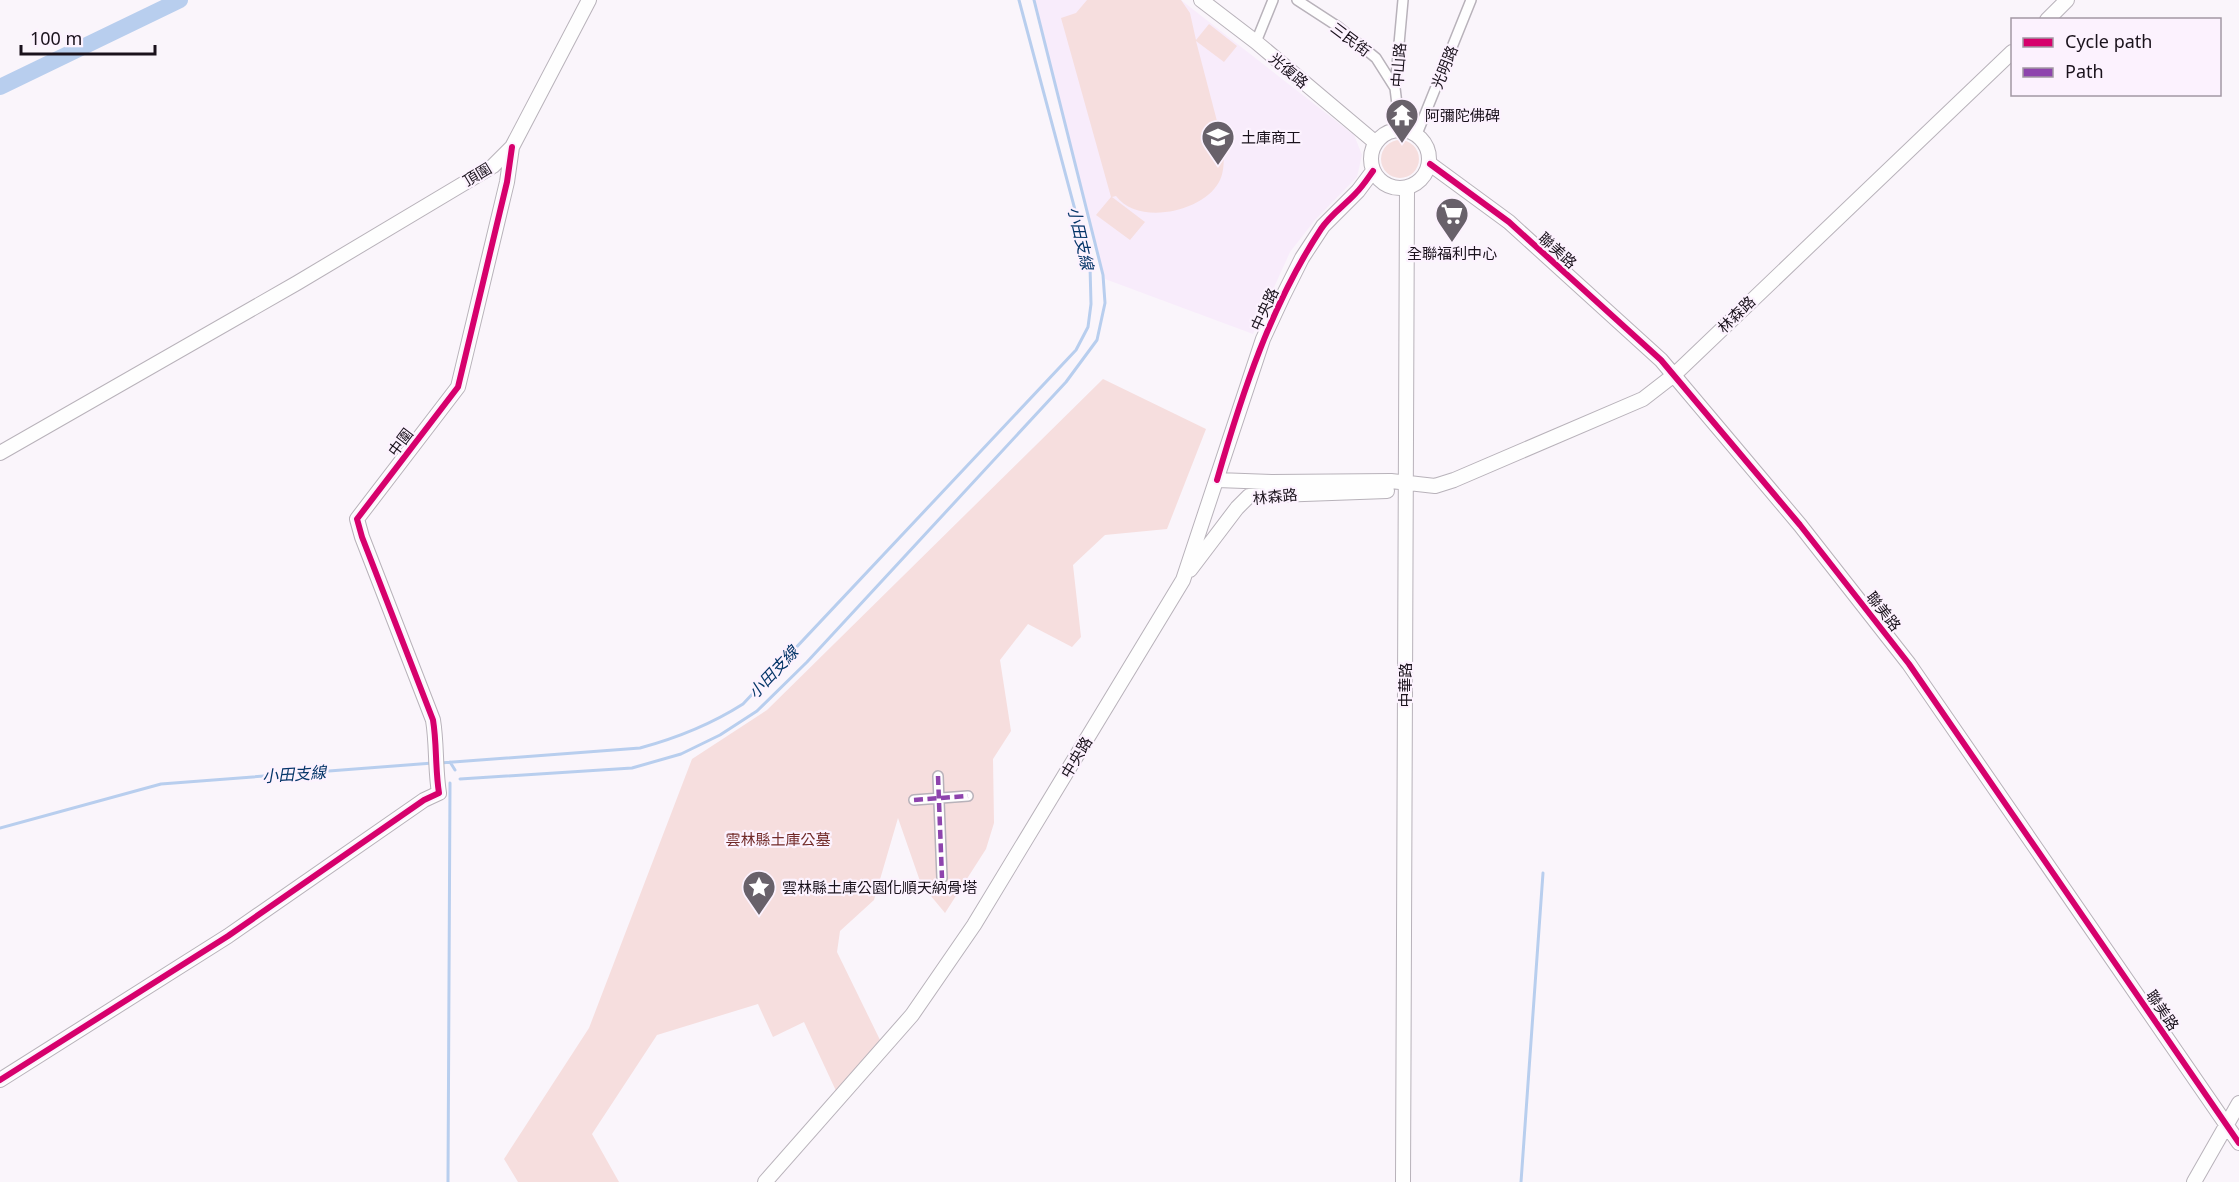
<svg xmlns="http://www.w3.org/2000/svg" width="2239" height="1182" viewBox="0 0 2239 1182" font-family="'Noto Sans','Noto Sans TC',sans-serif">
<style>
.built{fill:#f8ecfb}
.green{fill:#f6dede}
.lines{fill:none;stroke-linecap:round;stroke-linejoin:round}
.stream{stroke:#b8ceee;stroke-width:3}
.river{stroke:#b8ceee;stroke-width:16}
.street-casing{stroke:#b8b2ba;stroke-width:12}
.secondary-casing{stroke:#b8b2ba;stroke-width:16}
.street{stroke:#fefefe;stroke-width:9}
.secondary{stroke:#fefefe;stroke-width:14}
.quiet{stroke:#8e44ad;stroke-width:4.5;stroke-dasharray:9 4.5;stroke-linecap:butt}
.cycleway-casing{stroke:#fcf2fe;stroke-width:10}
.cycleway{stroke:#d6006c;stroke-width:6}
.labels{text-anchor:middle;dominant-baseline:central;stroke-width:4.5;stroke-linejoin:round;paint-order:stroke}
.street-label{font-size:15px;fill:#1a121c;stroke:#fcf2fe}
.poi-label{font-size:15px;fill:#1a121c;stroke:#fcf2fe;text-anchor:start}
.park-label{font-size:15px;fill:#722b29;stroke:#fcf2fe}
.water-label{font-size:16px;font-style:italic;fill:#063669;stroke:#fcf2fe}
</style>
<rect width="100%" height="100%" fill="#faf5fb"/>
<path class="built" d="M 1035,0 L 1181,0 L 1354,135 L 1362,155 L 1357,177 L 1315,220 L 1290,252 L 1253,334 L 1105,279 Z"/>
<path class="green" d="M 1087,0 L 1181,0 L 1190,13 L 1196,40 L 1209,24 L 1237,46 L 1224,62 L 1196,41 L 1223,144 C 1224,157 1225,171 1219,182 C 1203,212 1138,226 1116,196 L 1112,197 L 1145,222 L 1130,240 L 1096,215 L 1111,197 L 1061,18 L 1076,13 Z
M1381 159a19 19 0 1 1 38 0a19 19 0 1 1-38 0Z
M 1103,379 L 1206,429 L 1167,529 L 1105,535 L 1073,565 L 1081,637 L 1072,647 L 1028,624 L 1000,660 L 1011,731 L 993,759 L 994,823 L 986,849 L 945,913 L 921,884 L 898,818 L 874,900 L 840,931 L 837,952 L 881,1042 L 837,1093 L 804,1022 L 773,1037 L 758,1004 L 657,1035 L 592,1134 L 619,1182 L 518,1182 L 504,1159 L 589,1028 L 692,759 L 767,710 Z"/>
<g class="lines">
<path class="stream" d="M 450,762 L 455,770
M 440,763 L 640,748 C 677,738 710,725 743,704 L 1076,350 L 1088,327 L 1091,304 L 1090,266 L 1019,0
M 460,779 L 632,768 L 681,754 L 720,735 L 757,711 L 807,662 L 1066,382 L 1097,340 L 1105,303 L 1103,275 L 1034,0
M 0,828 L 161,784 L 433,763
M 448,1182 L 450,783
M 1521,1182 L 1543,873"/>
<path class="river" d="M 0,87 L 180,0"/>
<defs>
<path id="street" d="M 1297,0 L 1337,26 L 1376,58 L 1395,88
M 1256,42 L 1273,0
M 1400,129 L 1395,88 L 1403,0
M 1417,134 L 1471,0
M 938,776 L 942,878
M 914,800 L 968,796"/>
<path id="secondary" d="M 1201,0 L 1256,42 L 1376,143
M 2047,20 L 2067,0
M1371 159a29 29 0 1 1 58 0a29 29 0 1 1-58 0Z
M 1430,164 L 1509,222 L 1661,360 L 1800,525 L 1909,664 L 2239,1143
M 0,453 L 297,283 L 493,166 L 512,147 L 589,0
M 1217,480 L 1272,482 L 1391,481 L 1435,486 L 1454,480 L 1643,399 L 1674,375 L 2012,52
M 1190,570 L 1237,508 L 1249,496 L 1387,491
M 0,1080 L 228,936 L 424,800 L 439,793 C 435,768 437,744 433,720 L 362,537 L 357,519 L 458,387 L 507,182 L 512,147
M 765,1182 L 912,1015 L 974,925 L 1183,580 L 1263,339 L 1283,296 L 1302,258 L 1323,226 L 1358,191 L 1373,171
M 1403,1182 L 1407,188
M 2194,1182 L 2239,1103"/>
</defs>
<use href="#street" class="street-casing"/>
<use href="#secondary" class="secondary-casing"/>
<use href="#street" class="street"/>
<use href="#secondary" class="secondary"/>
<path class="quiet" d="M 938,776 L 942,878
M 914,800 L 968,796"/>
<defs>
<path id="cycleway" d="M 1430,164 L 1509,222 L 1661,360 L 1800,525 L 1909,664 L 2239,1143
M 1217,480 C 1242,393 1271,305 1321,229 C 1330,215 1345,205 1356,193 C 1363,186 1368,178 1373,171
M 0,1080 L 228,936 L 424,800 L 439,793 C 435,768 437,744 433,720 L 362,537 L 357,519 L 458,387 L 507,182 L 512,147"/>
</defs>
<use href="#cycleway" class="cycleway-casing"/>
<use href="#cycleway" class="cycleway"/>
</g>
<defs>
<symbol id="temple-pin" viewBox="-11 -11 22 30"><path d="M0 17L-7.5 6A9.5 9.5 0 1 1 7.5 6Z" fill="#68616a" stroke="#fcf2fe"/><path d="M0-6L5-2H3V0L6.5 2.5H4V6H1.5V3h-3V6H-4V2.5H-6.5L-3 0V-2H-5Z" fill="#fff"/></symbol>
<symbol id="school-pin" viewBox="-11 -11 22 30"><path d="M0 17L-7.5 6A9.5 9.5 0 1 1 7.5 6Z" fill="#68616a" stroke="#fcf2fe"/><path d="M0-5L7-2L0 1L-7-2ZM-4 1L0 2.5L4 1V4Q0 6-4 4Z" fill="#fff"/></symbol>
<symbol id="supermarket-pin" viewBox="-11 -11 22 30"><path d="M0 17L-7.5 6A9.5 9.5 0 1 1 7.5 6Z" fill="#68616a" stroke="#fcf2fe"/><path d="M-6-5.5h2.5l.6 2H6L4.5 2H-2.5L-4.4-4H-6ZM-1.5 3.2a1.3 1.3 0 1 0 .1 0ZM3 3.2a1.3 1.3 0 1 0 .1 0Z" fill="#fff"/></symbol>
<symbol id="sight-pin" viewBox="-11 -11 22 30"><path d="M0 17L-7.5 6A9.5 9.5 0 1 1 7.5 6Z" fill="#68616a" stroke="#fcf2fe"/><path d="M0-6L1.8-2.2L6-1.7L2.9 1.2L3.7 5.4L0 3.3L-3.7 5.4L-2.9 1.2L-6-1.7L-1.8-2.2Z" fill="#fff"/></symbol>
</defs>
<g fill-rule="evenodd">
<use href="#temple-pin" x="1383" y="96" width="38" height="52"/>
<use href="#school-pin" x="1199" y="118" width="38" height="52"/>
<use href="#supermarket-pin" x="1433" y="195" width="38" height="52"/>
<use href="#sight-pin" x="740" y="868" width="38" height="52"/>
</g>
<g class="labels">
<g class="street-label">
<text transform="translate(1351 39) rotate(37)">三民街</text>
<text transform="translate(1398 65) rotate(-86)">中山路</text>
<text transform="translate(1444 67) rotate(-68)">光明路</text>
<text transform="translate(1289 70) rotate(40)">光復路</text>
<text transform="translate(477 174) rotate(-31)">頂圍</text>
<text transform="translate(1558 250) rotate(42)">聯美路</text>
<text transform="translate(1264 309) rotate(-65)">中央路</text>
<text transform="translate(1736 314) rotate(-44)">林森路</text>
<text transform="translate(400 442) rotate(-53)">中圍</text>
<text transform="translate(1275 496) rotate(-6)">林森路</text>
<text transform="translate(1884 611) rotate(52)">聯美路</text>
<text transform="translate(1405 685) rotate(-90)">中華路</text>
<text transform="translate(1076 757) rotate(-59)">中央路</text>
<text transform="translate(2163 1010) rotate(56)">聯美路</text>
</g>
<g class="poi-label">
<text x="1425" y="115">阿彌陀佛碑</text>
<text x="1241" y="137">土庫商工</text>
<text x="1452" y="253" text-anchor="middle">全聯福利中心</text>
<text x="782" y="887">雲林縣土庫公園化順天納骨塔</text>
</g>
<g class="park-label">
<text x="778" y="839">雲林縣土庫公墓</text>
</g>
<g class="water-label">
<text transform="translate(1081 238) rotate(77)">小田支線</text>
<text transform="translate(773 672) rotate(-47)">小田支線</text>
<text transform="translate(294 774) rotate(-4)">小田支線</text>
</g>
</g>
<rect x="2011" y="18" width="210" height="78" fill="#fcf2fe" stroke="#a298a4" stroke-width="1.5"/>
<rect x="2023" y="38" width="30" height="9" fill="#d6006c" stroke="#a298a4" stroke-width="1.5"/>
<text x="2065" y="48" font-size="18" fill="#1a121c">Cycle path</text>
<rect x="2023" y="68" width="30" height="9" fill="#8e44ad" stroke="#a298a4" stroke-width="1.5"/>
<text x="2065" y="78" font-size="18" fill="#1a121c">Path</text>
<path d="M21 45v9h134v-9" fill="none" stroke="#1a121c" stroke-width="3"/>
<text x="30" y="45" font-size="18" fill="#1a121c" stroke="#fcf2fe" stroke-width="4.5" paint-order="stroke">100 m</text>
</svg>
